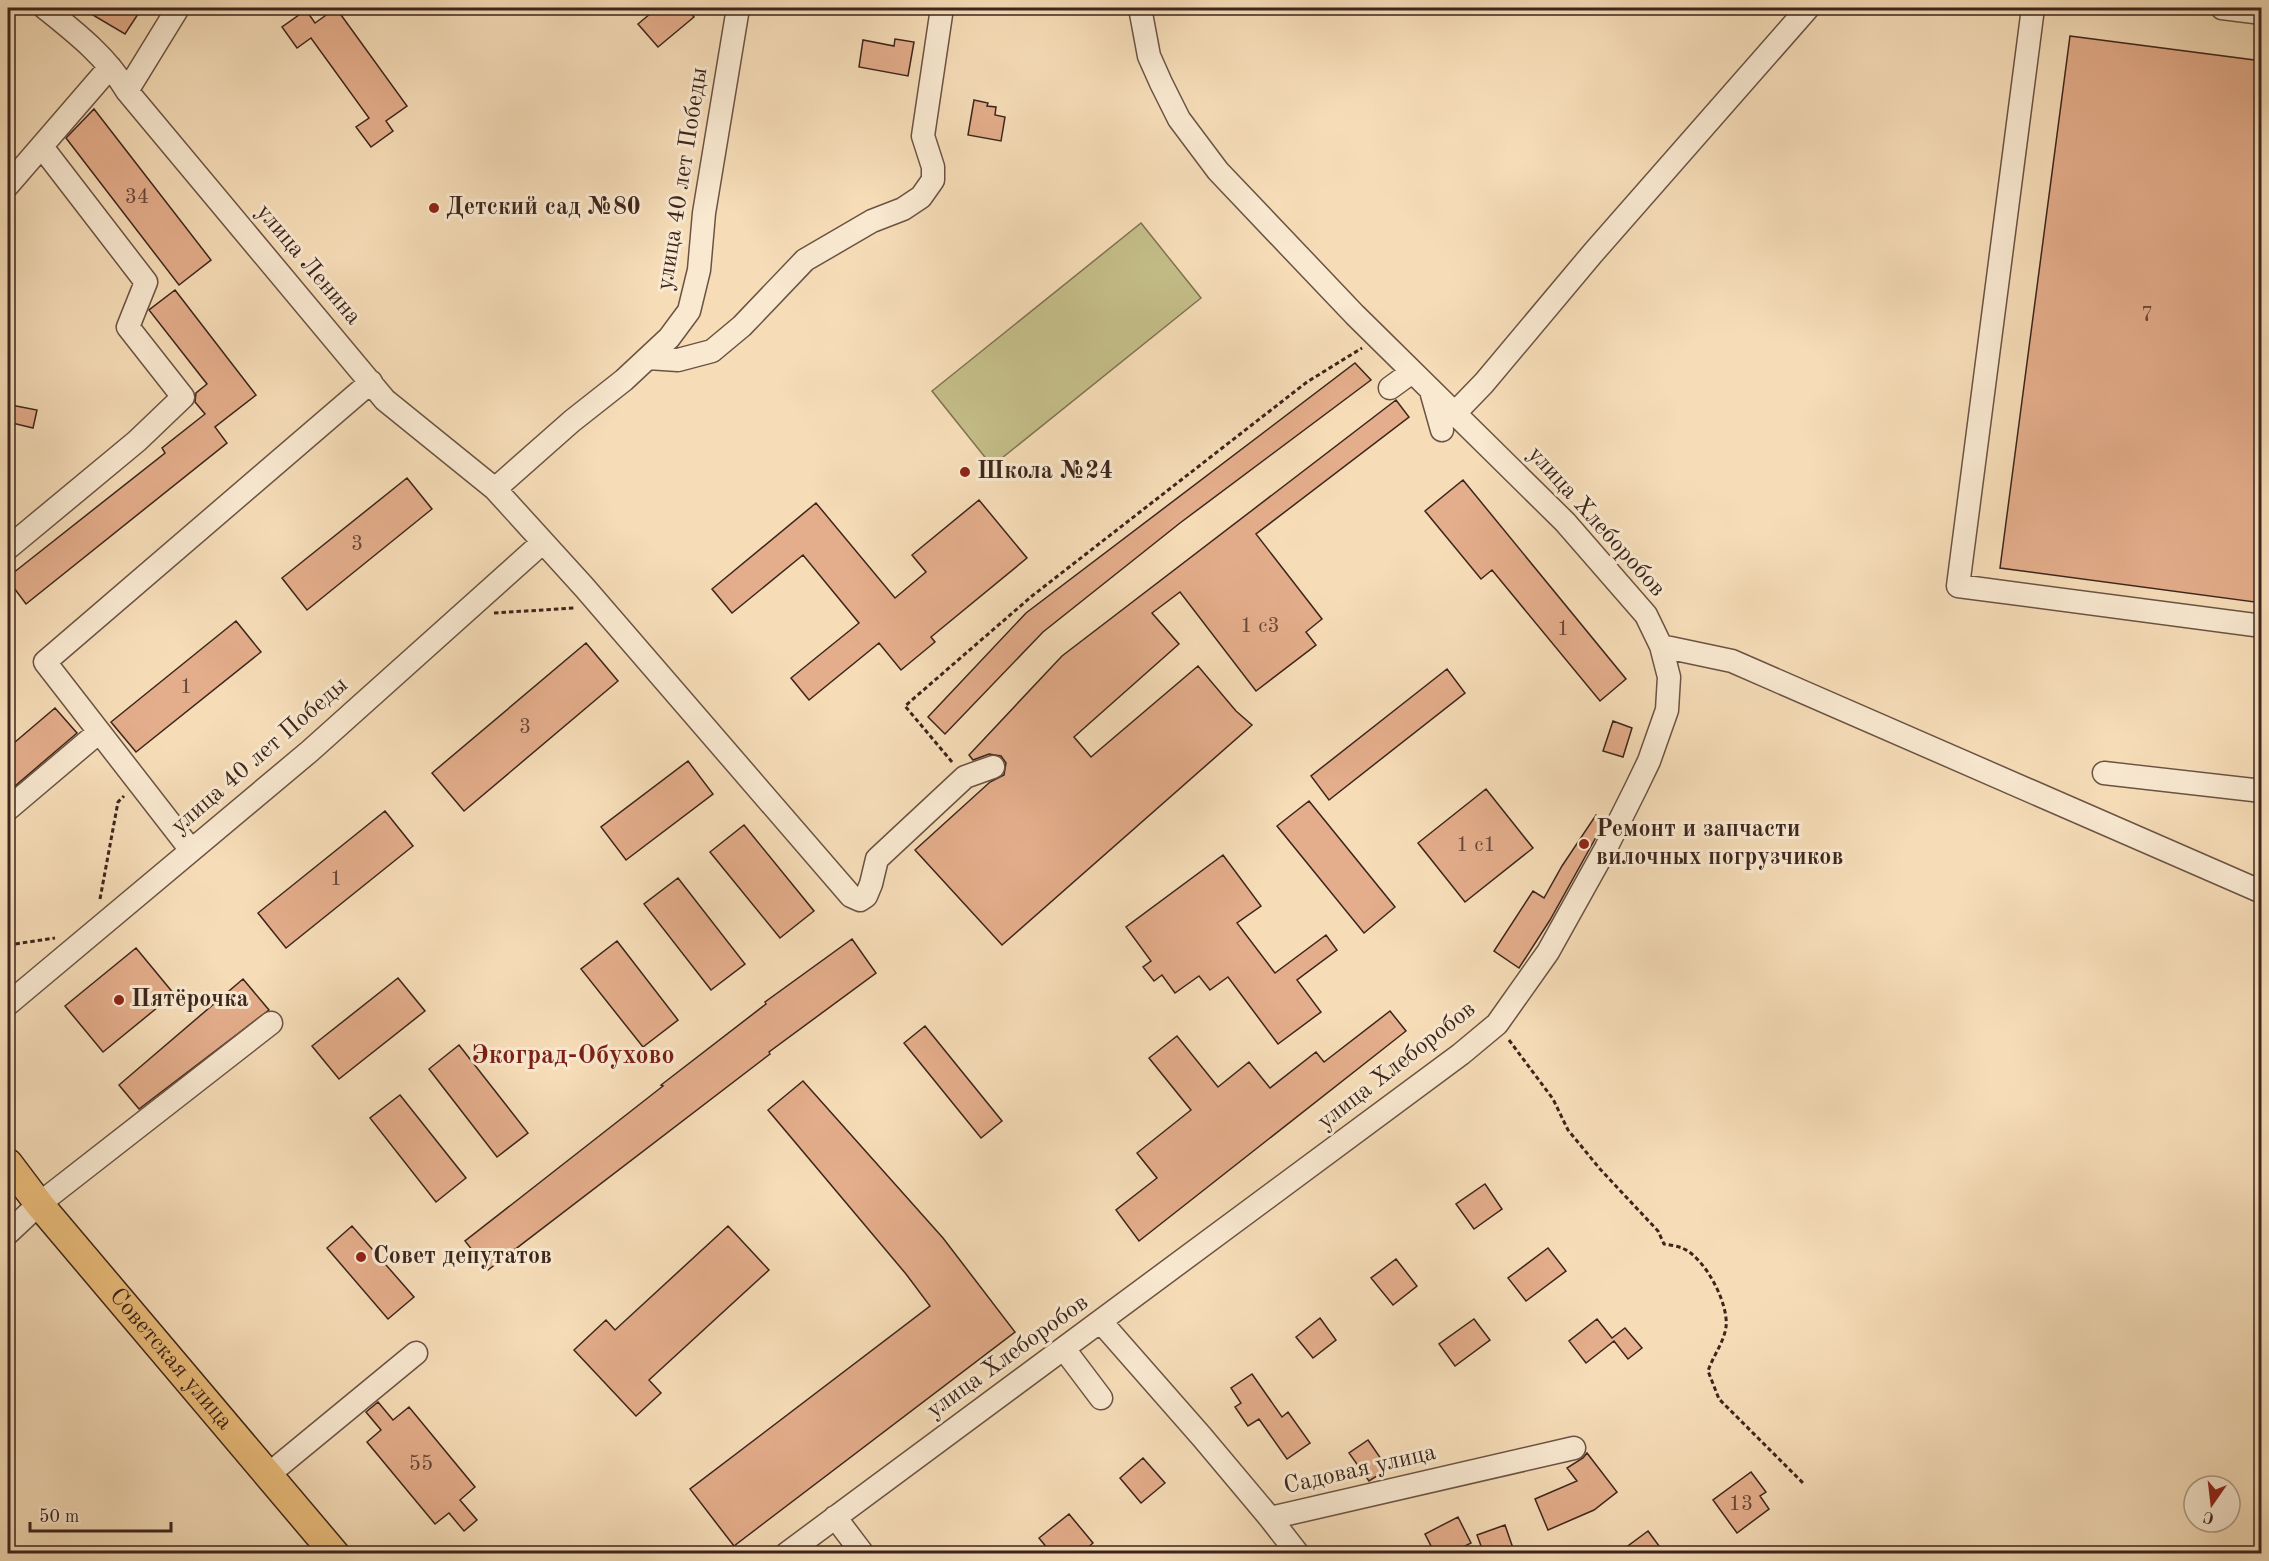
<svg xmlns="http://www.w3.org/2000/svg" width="2269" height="1561" viewBox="0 0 2269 1561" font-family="'Old Standard TT',serif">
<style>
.green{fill:#c4be89;stroke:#807252;stroke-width:1.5}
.building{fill:#e4ad8b;stroke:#3d251c;stroke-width:1.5}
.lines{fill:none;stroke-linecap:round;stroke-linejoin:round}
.minor-casing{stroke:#6b5343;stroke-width:25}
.major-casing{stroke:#3d251c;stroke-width:31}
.path{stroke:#3d251c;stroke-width:3;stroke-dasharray:4.5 3;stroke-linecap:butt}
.minor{stroke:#f9e9d1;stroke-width:22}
.major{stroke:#ebbe7c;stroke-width:28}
.poi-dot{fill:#8f2418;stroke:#f9e9d1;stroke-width:2}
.labels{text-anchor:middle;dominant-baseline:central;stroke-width:6;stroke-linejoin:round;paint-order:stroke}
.number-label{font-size:21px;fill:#674738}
.street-label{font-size:24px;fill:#3d251c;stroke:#f9e9d1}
.poi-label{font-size:24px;font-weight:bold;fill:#3d251c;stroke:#f9e9d1;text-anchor:start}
.neighbourhood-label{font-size:26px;font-weight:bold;fill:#7a1f14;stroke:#f9e9d1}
</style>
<rect width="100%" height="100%" fill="#f6ddb8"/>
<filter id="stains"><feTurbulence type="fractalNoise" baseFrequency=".00333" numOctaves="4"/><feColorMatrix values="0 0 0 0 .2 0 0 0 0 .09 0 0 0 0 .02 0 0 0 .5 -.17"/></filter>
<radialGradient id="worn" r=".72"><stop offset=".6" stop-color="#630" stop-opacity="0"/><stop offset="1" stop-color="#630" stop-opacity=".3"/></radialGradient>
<path class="green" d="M 1141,223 L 1201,298 L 992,466 L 932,391 Z"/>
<path class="building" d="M 81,8 L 142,8 L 125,34 Z
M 336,8 L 407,106 L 386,121 L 393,131 L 371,147 L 356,127 L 369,118 L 311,38 L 297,48 L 282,27 L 306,10 L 315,23 Z
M 657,8 L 686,8 L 694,17 L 658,47 L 638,24 Z
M 2070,36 L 2262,61 L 2262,603 L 2000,568 Z
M 895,39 L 914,42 L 908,76 L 859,67 L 863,40 L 894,46 Z
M 974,100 L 988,103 L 987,106 L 996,107 L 995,115 L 1005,117 L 1001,141 L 968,135 Z
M 94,109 L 211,260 L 179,285 L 66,138 Z
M 175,290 L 256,395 L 215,427 L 227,443 L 26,604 L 8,580 L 8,577 L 165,453 L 162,448 L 205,414 L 195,402 L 196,393 L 207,384 L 149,310 Z
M 1355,363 L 1371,380 L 1180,523 L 1043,632 L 945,734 L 928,717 L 1026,613 Z
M 1396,400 L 1409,417 L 1256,534 L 1322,619 L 1306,632 L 1316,645 L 1256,691 L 1180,592 L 1152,613 L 1179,644 L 1074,737 L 1091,757 L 1198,666 L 1236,711 L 1252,725 L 1002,945 L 915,850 L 990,782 L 1004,775 L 1006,763 L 1001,756 L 989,754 L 973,760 L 969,755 L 1062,656 Z
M 11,405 L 37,410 L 33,428 L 8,422 Z
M 407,478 L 432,509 L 307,610 L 282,578 Z
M 1463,480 L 1626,679 L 1600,701 L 1492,570 L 1481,579 L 1425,511 Z
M 979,500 L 1027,558 L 931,637 L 935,642 L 901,670 L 879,643 L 809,700 L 791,678 L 859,623 L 803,555 L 732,613 L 712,589 L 816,503 L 895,598 L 926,572 L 912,555 Z
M 236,621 L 261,652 L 136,752 L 111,722 Z
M 586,643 L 618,681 L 464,811 L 432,773 Z
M 1447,669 L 1465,693 L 1329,800 L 1311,776 Z
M 55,708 L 77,733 L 8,792 L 8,748 Z
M 1613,721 L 1632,728 L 1623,757 L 1603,751 Z
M 688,761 L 713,794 L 626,860 L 601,827 Z
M 1486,789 L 1533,848 L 1465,902 L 1418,843 Z
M 1309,801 L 1395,907 L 1364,933 L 1277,826 Z
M 385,811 L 413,846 L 286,948 L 258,913 Z
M 1596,815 L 1605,821 L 1550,920 L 1519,968 L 1494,951 L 1533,891 L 1544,898 L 1562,866 Z
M 744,825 L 814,911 L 780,938 L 710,852 Z
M 1223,855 L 1261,906 L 1237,923 L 1275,973 L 1326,935 L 1337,950 L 1297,980 L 1321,1012 L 1278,1044 L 1228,977 L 1210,990 L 1199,976 L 1175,993 L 1162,975 L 1154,981 L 1143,967 L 1151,961 L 1126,927 Z
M 678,878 L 745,964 L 711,990 L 644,904 Z
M 852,939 L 876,973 L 769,1052 L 770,1054 L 488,1270 L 465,1241 L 663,1086 L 661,1085 L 766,1004 L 765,1002 Z
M 617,941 L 678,1020 L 643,1047 L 581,969 Z
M 136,948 L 174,994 L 103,1052 L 65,1006 Z
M 398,978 L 425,1011 L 339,1079 L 312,1046 Z
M 243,979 L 269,1010 L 139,1109 L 119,1085 Z
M 1390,1011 L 1406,1031 L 1139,1241 L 1116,1210 L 1157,1178 L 1137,1153 L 1191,1110 L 1149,1058 L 1177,1036 L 1218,1087 L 1249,1062 L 1270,1088 L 1316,1052 L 1324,1062 Z
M 925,1026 L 1002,1121 L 981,1138 L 904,1043 Z
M 459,1045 L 528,1133 L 497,1157 L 429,1069 Z
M 803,1081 L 943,1238 L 1015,1332 L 734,1546 L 690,1489 L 930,1306 L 906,1274 L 768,1110 Z
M 400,1095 L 466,1178 L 436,1202 L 370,1118 Z
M 1485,1184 L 1502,1209 L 1474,1229 L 1456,1204 Z
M 352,1226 L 414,1297 L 388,1319 L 327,1248 Z
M 728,1226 L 769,1270 L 649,1380 L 661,1393 L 636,1416 L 574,1350 L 606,1320 L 615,1330 Z
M 1548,1248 L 1566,1271 L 1526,1301 L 1508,1278 Z
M 1396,1259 L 1417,1286 L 1393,1305 L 1371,1278 Z
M 1320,1318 L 1336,1340 L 1313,1358 L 1296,1337 Z
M 1474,1319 L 1490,1340 L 1455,1366 L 1439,1344 Z
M 1597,1319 L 1612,1338 L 1625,1328 L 1642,1348 L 1628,1359 L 1614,1341 L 1586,1363 L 1569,1341 Z
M 1252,1374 L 1282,1417 L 1288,1412 L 1310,1443 L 1287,1459 L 1259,1419 L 1248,1426 L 1235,1407 L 1241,1403 L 1231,1388 Z
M 378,1402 L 393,1420 L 409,1407 L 475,1487 L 460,1500 L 477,1520 L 464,1531 L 449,1513 L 435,1524 L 367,1442 L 381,1430 L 366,1412 Z
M 1368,1440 L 1388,1469 L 1369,1481 L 1349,1453 Z
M 1587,1453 L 1617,1492 L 1594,1510 L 1548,1530 L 1535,1499 L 1577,1481 L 1567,1468 L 1583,1458 Z
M 1143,1458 L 1165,1483 L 1141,1503 L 1120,1478 Z
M 1751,1472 L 1766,1492 L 1760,1496 L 1769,1509 L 1737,1533 L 1713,1500 Z
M 1069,1514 L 1093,1543 L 1080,1554 L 1052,1554 L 1039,1538 Z
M 1458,1517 L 1471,1543 L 1450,1554 L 1435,1554 L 1425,1534 Z
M 1505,1525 L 1515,1554 L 1484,1554 L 1477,1535 Z
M 1648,1531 L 1665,1554 L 1617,1554 Z"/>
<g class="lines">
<defs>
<path id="minor" d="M 45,8 C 75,32 107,57 127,91 L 385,400 L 495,489 L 584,587 L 851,896 L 860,900 L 866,896 L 871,884 L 877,859 L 965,777 L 993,767
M 2033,8 L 1958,586 L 2262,626
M 2222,8 L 2262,13
M 127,91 L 178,8
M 8,185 L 110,67
M 648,358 L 678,360 L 712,351 L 742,326 L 805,260 L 872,221 L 903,209 L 921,197 L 933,180 L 933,167 L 923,136 L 942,8
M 1390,388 L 1412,372
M 1431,391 L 1442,430
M 1455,413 L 1484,383 L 1593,253 L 1808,8
M 495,489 L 572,421 L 624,380 L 669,338 L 689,311 L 699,270 L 704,213 L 738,8
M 8,548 L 137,441 L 183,397 L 128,327 L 146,282 L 42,147
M 1661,646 L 1732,661 L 2262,892
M 2104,773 L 2262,791
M 8,809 L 99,732
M 191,850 L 45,662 L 371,382
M 8,1004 L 310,751 L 542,543
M 8,1233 L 39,1204 L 271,1023
M 1101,1322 L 1202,1437 L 1270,1518 L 1574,1448
M 1064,1349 L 1101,1398
M 269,1474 L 416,1353
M 835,1517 L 863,1554
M 1270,1518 L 1298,1554
M 786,1554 L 1461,1054 L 1497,1024 L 1548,952 L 1606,848 L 1636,788 L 1649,761 L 1667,710 L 1669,677 L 1661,646 L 1646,615 L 1565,522 L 1355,315 L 1218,171 L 1179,119 L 1161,83 L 1149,56 L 1140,8"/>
<g id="major">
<path id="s1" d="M 8,1163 L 39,1204 L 335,1554"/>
</g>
</defs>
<use href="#minor" class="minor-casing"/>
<use href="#major" class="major-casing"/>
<path class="path" d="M 494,613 L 574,608
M 952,762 L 905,706 L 1032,596 L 1307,382 L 1362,348
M 100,899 L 118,802 L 124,796
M 8,945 L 55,938
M 8,968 L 13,973
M 1509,1040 L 1553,1099 L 1568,1130 L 1600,1169 L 1658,1231 L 1664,1244 C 1670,1245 1677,1246 1682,1248 C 1705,1257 1729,1304 1726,1327 C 1724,1342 1713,1356 1708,1371 L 1719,1399 L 1803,1483"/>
<use href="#minor" class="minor"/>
<use href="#major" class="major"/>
</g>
<g class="poi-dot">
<circle cx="434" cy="208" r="6"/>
<circle cx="965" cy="472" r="6"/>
<circle cx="1584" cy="844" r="6"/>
<circle cx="119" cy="1000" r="6"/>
<circle cx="361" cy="1257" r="6"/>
</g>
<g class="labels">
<g class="number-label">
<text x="137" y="197">34</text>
<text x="2147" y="315">7</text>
<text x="357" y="544">3</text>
<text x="1260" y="626">1 с3</text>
<text x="1563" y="629">1</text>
<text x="186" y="687">1</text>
<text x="525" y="727">3</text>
<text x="1476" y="845">1 с1</text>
<text x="336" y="879">1</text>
<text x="421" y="1464">55</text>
<text x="1741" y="1504">13</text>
</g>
<g class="street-label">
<text transform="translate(683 179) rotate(-81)">улица 40 лет Победы</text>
<text transform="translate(308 265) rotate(50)">улица Ленина</text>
<text transform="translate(1596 522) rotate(48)">улица Хлеборобов</text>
<text transform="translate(260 756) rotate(-41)">улица 40 лет Победы</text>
<text transform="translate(1397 1066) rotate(-38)">улица Хлеборобов</text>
<text transform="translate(1008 1357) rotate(-36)">улица Хлеборобов</text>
<text stroke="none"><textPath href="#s1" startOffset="255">Советская улица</textPath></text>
<text transform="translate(1360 1470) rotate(-13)">Садовая улица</text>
</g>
<g class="poi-label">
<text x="446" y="208">Детский сад №80</text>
<text x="977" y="472">Школа №24</text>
<text x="1596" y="830">Ремонт и запчасти<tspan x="1596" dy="28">вилочных погрузчиков</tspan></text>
<text x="131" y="1000">Пятёрочка</text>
<text x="373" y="1257">Совет депутатов</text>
</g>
<g class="neighbourhood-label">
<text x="573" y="1056">Экоград-Обухово</text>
</g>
</g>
<rect width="2269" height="1561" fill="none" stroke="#f6ddb8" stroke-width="30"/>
<rect x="9" y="9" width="2251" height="1543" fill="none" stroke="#3d251c" stroke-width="3"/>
<rect x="15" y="15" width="2239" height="1531" fill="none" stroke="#3d251c" stroke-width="1.5"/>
<g transform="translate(2212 1504) rotate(194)"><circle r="28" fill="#f9e9d1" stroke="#ae9b89" stroke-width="1.5"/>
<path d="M0-4.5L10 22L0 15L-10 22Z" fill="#8f2418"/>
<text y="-9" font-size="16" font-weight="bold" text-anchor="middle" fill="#3d251c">С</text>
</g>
<path d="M30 1522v9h141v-9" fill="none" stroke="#3d251c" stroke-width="3"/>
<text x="39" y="1522" font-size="18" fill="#3d251c" stroke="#f9e9d1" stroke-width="4.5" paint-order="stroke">50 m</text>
<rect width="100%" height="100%" filter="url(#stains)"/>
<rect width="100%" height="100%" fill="url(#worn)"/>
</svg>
